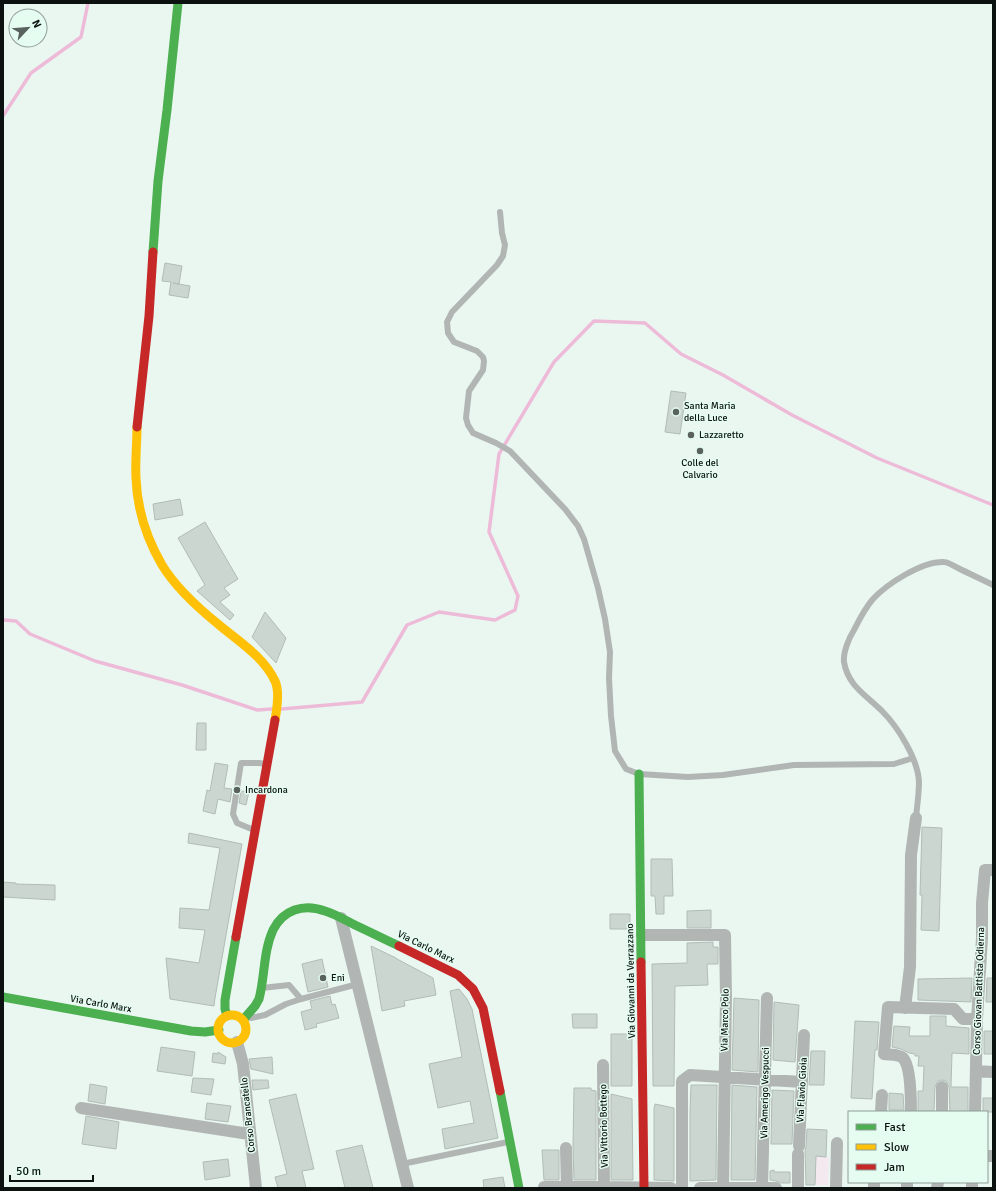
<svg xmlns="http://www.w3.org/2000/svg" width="996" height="1191" viewBox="0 0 996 1191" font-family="Signika,sans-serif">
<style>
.green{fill:#f3e9ef}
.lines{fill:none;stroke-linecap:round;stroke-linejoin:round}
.stream{stroke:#edbbd8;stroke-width:3.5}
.building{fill:#ccd6d1;stroke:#b2bcb7}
.lane{stroke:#b1b6b5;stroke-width:6}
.street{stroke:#b1b6b5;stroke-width:12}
.fast{stroke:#4caf50;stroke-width:9}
.slow{stroke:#ffc107;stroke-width:9}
.jam{stroke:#c62828;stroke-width:9}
.poi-dot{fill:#59625e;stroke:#e5fcf1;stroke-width:1.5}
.labels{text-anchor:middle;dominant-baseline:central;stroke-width:3;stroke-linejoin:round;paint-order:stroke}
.poi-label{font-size:10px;fill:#0b120f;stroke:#e5fcf1;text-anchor:start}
.street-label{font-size:10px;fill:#0b120f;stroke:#e5fcf1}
</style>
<rect width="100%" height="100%" fill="#eaf7f1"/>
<path class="green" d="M 816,1156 L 829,1157 L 828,1185 L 815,1185 Z"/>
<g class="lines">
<path class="stream" d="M 3,116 L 31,73 L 81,37 L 88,3
M 3,620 L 16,621 L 30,634 L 95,661 L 182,685 L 257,710 L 272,709
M 282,709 L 362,702 L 407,625 L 439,612 L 495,620 L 515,610 L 518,596 L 489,532 L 499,454 L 554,362 L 594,321 L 645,323 L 681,354 L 723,375 L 792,415 L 877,458 L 993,505"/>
</g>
<path class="building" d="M 165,263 L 182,266 L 179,284 L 173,283 L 190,286 L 188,298 L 169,295 L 171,282 L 162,281 Z
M 671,391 L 686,393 L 680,434 L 665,432 Z
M 180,499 L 183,515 L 155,520 L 153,504 Z
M 205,522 L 238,579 L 224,588 L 230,595 L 220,602 L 234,615 L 230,620 L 197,591 L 205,585 L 178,538 Z
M 265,612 L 286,638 L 276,663 L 252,637 Z
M 197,723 L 206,723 L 206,750 L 196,750 Z
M 215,763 L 228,765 L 224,788 L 232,789 L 230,802 L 218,799 L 215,814 L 203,811 L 207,790 L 210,791 Z
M 241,791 L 249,792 L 246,805 L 239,803 Z
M 922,827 L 942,828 L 939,931 L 921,930 L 922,895 L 920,895 Z
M 189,833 L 242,844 L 215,998 L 214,1006 L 170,999 L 166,958 L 199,963 L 205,930 L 179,928 L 180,908 L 209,910 L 220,848 L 188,843 Z
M 651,859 L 672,859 L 673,896 L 664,896 L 664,914 L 656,914 L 655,896 L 651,896 Z
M 3,882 L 16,883 L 16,884 L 55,885 L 55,900 L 3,897 Z
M 711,910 L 711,928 L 687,928 L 687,911 Z
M 610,914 L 630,914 L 630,929 L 610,929 Z
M 713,942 L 713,947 L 718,947 L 718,964 L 707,964 L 708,985 L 675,986 L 674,1086 L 653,1086 L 652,964 L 687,963 L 687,943 Z
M 371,946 L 396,958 L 397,959 L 433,978 L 436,995 L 404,1001 L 405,1006 L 382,1011 Z
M 322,959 L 328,987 L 308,992 L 302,964 Z
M 972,978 L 971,1002 L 918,1000 L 918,979 Z
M 987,978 L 993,978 L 993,1002 L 986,1002 Z
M 459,989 L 467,999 L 472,1009 L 498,1138 L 445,1149 L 442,1129 L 474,1123 L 470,1101 L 438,1108 L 429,1064 L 462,1057 L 450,991 Z
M 330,996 L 332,1005 L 335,1004 L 339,1018 L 316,1024 L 317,1027 L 305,1030 L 301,1012 L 312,1009 L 310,1001 Z
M 734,998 L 759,1000 L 758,1072 L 732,1070 Z
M 774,1002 L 799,1005 L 795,1062 L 773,1060 Z
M 572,1014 L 597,1014 L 597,1028 L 573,1028 Z
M 930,1016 L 946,1016 L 946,1026 L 969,1028 L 969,1054 L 952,1053 L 951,1087 L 968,1087 L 968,1112 L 950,1112 L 949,1087 L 946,1081 L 942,1080 L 938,1081 L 935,1087 L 934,1111 L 918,1111 L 918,1091 L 923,1091 L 924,1066 L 918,1066 L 919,1056 L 915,1056 L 915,1054 L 909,1053 L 901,1049 L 892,1047 L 894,1026 L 910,1027 L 909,1036 L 930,1036 Z
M 855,1021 L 879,1022 L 877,1050 L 875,1050 L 872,1099 L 851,1098 Z
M 984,1031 L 993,1031 L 993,1054 L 984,1054 Z
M 611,1034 L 632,1034 L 632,1086 L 611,1086 Z
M 161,1047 L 195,1052 L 192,1076 L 157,1071 Z
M 811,1051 L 825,1051 L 824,1085 L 809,1085 Z
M 218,1052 L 226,1057 L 225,1064 L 212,1062 L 213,1053 L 218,1054 Z
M 272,1057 L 273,1074 L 251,1069 L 249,1059 Z
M 193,1078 L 214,1079 L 211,1095 L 191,1092 Z
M 252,1080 L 268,1080 L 269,1088 L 253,1090 Z
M 90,1084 L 107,1087 L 105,1104 L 88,1101 Z
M 691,1085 L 717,1085 L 716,1180 L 690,1181 L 690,1111 Z
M 732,1085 L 757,1087 L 755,1180 L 731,1180 Z
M 574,1088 L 591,1088 L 591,1090 L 596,1091 L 596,1180 L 574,1180 L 573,1147 Z
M 772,1090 L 794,1091 L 792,1144 L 771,1144 Z
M 889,1093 L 903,1094 L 904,1110 L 889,1110 Z
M 296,1094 L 314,1169 L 302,1171 L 306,1188 L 278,1188 L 275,1177 L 287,1174 L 269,1100 Z
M 611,1094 L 632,1099 L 633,1180 L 611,1180 Z
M 983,1098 L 993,1098 L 993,1112 L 983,1112 Z
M 207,1103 L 231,1106 L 228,1122 L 205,1119 Z
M 655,1104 L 674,1108 L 674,1181 L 654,1180 L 654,1109 Z
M 86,1116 L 119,1122 L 116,1149 L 82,1144 Z
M 807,1129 L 827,1130 L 826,1157 L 816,1156 L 815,1185 L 806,1185 L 805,1151 L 806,1146 Z
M 362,1145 L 373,1188 L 345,1188 L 336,1151 Z
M 542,1150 L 559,1150 L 559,1180 L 544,1180 Z
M 228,1159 L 230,1176 L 205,1180 L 203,1162 Z
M 774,1170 L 774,1172 L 790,1172 L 790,1183 L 781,1183 L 776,1181 L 770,1180 L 770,1171 Z
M 503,1177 L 505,1188 L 484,1188 L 483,1180 Z"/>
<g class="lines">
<path class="lane" d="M 500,212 L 502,233 L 505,245 L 503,256 L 497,265 L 452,312 L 447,322 L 448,333 L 454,342 L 477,351 L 483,357 L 484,361 L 483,370 L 469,391 L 466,418 L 468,425 L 473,433 L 496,443 L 510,451 L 565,509 L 578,526 L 584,539 L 598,588 L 605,619 L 610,652 L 609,678 L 611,716 L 615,751 L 626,769 L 639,774 L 688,777 L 723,775 L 794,765 L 894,764 L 913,758
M 916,818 C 917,806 919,794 919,782 C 918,759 898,727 882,711 C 866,695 848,686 844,662 C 843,652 849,638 854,630 C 859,620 865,608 873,599 C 887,584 922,561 944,562 C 948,562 954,566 958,568 C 970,574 981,579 993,585
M 254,830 L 237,823 L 233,814 L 241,763 L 259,763 L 266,764
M 262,988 L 289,985 L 301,999
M 251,1018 L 265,1015 L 286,1004 L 301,999 L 358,984
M 402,1164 L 508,1142"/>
<path class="street" d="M 341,918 L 408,1188
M 642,935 L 725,935 L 726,998 L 723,1188
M 905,1008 L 910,967 L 911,855 L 916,818
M 237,1042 L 243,1064 L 256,1188
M 603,1065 L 604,1188
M 976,1071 L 993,1072
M 81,1108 L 249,1134
M 881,1112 L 882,1095
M 911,1112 C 911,1101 911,1066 903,1058 C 899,1054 890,1055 884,1054 L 888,1007 L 954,1009 L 963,1019 L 977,1019
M 942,1112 L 942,1087
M 975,1112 L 977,1019 L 982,938 L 982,903 L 985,870 L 993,870
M 799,1146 L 804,1035
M 566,1148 L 567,1188
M 987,1156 L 993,1156
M 544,1187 L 604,1187 L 671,1188
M 682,1188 L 682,1081 L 690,1075 L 802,1082
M 700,1188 L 776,1188
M 762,1188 L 767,998
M 798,1188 L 798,1154
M 836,1188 L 837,1143
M 874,1188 L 874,1182
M 907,1188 L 907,1182
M 937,1188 L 938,1182
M 972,1188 L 972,1182"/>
<path class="fast" d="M 153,252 L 158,181 L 167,110 L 178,3
M 639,774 L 641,962
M 3,997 L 191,1031 L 205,1032 L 219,1030
M 227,1016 L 225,1009 L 225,1000 L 236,937
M 243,1020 L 255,1006 L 259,999 C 265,977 263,952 273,930 C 283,910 303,903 325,911 C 335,914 345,920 355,925 C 370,932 384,939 399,946
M 500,1091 L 519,1188"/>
<path class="slow" d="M 137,427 C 137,444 135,461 136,478 C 137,508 147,539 162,565 C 176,588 197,607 218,624 C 238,641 263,656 275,681 C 280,691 277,709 275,720
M218 1029a14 14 0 1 1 28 0a14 14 0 1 1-28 0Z"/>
<path class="jam" d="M 137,427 L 149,316 L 153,252
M 236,937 L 275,720
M 399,946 L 458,975 L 473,989 L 483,1008 L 500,1091
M 641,962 L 644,1188"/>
</g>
<g class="poi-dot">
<circle cx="676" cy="412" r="4"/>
<circle cx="691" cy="435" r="4"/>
<circle cx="700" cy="451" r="4"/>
<circle cx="237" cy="790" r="4"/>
<circle cx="323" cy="978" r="4"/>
</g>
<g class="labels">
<g class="poi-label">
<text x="684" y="406">Santa Maria<tspan x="684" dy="12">della Luce</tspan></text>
<text x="699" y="435">Lazzaretto</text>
<text x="700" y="463" text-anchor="middle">Colle del<tspan x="700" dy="12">Calvario</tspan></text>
<text x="245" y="790">Incardona</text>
<text x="331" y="978">Eni</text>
</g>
<g class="street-label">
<text transform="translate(426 947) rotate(26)">Via Carlo Marx</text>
<text transform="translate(631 981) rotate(-91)">Via Giovanni da Verrazzano</text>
<text transform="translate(979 991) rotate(-88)">Corso Giovan Battista Odierna</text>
<text transform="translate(101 1004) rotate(10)">Via Carlo Marx</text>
<text transform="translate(725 1020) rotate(-89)">Via Marco Polo</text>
<text transform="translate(802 1090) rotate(-87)">Via Flavio Gioia</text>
<text transform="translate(765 1093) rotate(-89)">Via Amerigo Vespucci</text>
<text transform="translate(248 1115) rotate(-96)">Corso Brancatello</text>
<text transform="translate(604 1126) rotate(-91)">Via Vittorio Bottego</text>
</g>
</g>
<rect width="996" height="1191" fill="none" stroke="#0b120f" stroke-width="8"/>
<rect x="848" y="1111" width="140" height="72" fill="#e5fcf1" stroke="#8e9e97"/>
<rect x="856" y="1124" width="20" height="6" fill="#4caf50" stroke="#8e9e97"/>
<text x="884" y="1131" font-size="12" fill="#0b120f">Fast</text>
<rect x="856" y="1144" width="20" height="6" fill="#ffc107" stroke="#8e9e97"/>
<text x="884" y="1151" font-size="12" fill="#0b120f">Slow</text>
<rect x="856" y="1164" width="20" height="6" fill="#c62828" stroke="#8e9e97"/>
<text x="884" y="1171" font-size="12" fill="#0b120f">Jam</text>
<g transform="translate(28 28) rotate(64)"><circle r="19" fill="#e5fcf1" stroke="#8e9e97"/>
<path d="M0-3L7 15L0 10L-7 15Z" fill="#59625e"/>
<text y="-6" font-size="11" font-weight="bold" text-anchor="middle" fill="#0b120f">N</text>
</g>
<path d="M10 1175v6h83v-6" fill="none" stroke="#0b120f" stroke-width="2"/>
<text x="16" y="1175" font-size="12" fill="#0b120f" stroke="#e5fcf1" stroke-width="3" paint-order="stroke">50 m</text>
</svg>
